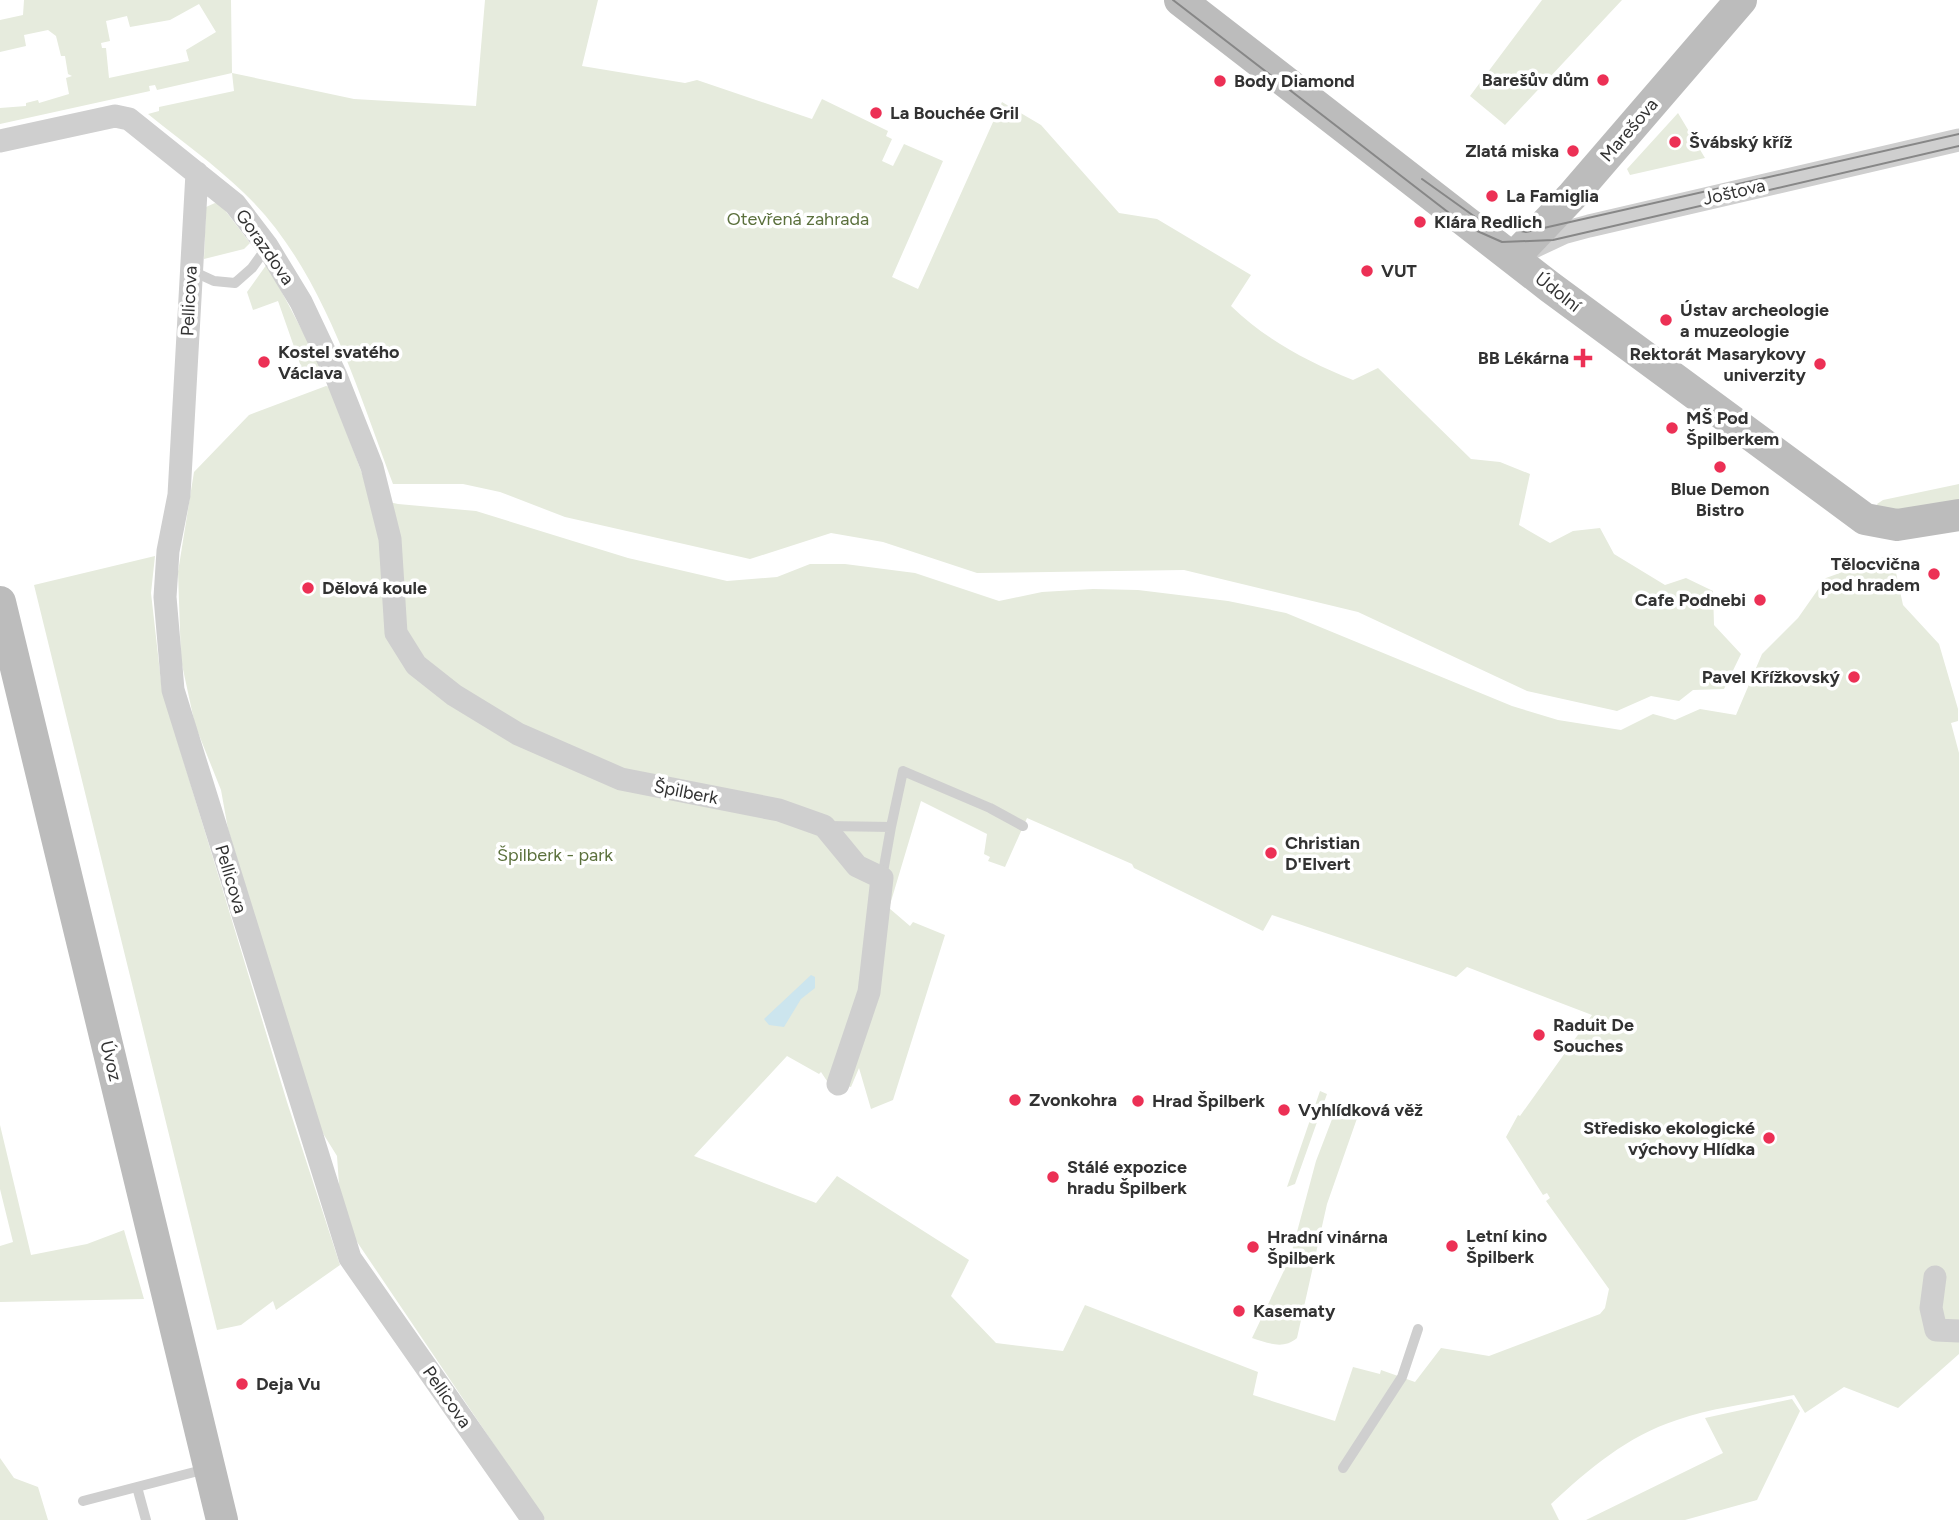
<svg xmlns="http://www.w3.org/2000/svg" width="1959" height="1520" viewBox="0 0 1959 1520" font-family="Figtree,sans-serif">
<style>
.green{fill:#e6ebdd;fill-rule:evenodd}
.water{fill:#cce5ee}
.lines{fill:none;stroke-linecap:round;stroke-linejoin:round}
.lane{stroke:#cfcfcf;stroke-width:10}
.street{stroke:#cfcfcf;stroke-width:23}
.secondary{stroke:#bcbcbc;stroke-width:32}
.tram{stroke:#878787;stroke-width:2}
.poi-dot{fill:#ec3055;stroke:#fff;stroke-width:2.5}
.labels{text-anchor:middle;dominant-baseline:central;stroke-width:7;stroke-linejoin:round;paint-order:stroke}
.poi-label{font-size:18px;font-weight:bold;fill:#323232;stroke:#fff;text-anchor:start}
.street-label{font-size:18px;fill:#323232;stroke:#fff}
.park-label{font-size:18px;fill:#5b703c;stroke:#fff}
</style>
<rect width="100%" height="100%" fill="#fff"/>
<path class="green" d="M 24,0 L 231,0 L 232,73 L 354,99 L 476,106 L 485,0 L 598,0 L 582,66 L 685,83 L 697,80 L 812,119 L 822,99 L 888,131 L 886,136 L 892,139 L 882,161 L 893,166 L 904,144 L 943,161 L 892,277 L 918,289 L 1002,102 L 1041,125 L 1119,213 L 1157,219 L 1251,275 L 1231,306 C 1266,340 1308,362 1353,380 L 1378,368 L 1471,459 L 1500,462 L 1530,474 L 1519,525 L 1550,543 L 1573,531 L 1600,528 L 1614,554 L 1665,585 L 1686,578 L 1713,591 L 1714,625 L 1741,654 L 1724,689 L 1693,690 L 1679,701 L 1651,696 L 1617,711 L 1527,691 L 1358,612 L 1184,570 L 977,573 L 883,542 L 831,533 L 750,559 L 565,517 L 500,492 L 463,484 L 393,484 C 356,386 321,265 243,192 C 214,164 180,140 148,114 L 159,111 L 159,107 L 234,91 L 232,73 L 157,90 L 155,85 L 149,86 L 150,91 L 0,124 L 0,108 L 26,106 L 26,103 L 38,100 L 39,103 L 69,94 L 66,78 L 72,76 L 68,74 L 65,56 L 61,56 L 56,36 L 48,30 L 24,35 L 26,46 L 0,52 L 0,20 L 23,15 ZM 199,4 L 216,32 L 186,50 L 189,61 L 109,78 L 106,48 L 102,48 L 101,43 L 110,41 L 106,21 L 127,16 L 130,27 L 170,20 Z
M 1542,0 L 1622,0 L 1505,125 L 1470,96 Z
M 1678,113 L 1705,158 L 1630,175 L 1627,169 Z
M 215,203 L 221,205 L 250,243 L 244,249 L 204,259 L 206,207 Z
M 267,264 L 324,372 L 306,381 L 278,301 L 253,310 L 247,292 Z
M 326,386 L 330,387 L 371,498 L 398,504 L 476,511 L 628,558 L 727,581 L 777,577 L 810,564 L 845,564 L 915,573 L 999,601 L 1042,592 L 1093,589 L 1138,590 L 1228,601 L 1286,613 L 1512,706 L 1558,720 L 1621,730 L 1653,714 L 1675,720 L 1700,709 L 1736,715 L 1762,654 L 1798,618 L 1826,578 L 1892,554 L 1903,605 L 1939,644 L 1958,709 L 1958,721 L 1951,723 L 1959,753 L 1959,1354 L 1898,1408 L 1844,1387 L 1805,1413 L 1794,1395 C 1756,1403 1714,1407 1677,1420 C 1627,1436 1589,1469 1551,1504 L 1559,1520 L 545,1520 L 351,1233 L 340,1199 L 337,1156 L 319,1127 L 228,829 L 221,790 L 195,725 L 181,660 L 178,572 L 194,472 L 249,415 ZM 921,801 L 987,834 L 984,854 L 990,857 L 988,861 L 1005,867 L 1027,818 L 1132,864 L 1134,868 L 1263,931 L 1272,915 L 1456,977 L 1467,967 L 1592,1015 L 1520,1116 L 1518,1115 L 1506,1137 L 1543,1195 L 1547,1193 L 1550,1198 L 1546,1201 L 1609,1289 L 1605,1308 L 1600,1314 L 1489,1356 L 1441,1348 L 1415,1382 L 1381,1370 L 1380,1374 L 1353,1367 L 1335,1421 L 1253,1395 L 1258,1372 L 1085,1305 L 1063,1351 L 996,1343 L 951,1296 L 969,1260 L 837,1176 L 816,1203 L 694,1156 L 787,1056 L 819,1074 L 821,1072 L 827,1081 L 851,1087 L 859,1068 L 871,1109 L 893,1100 L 945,935 L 913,922 L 910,926 L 889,908 Z
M 1959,484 L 1959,501 L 1910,512 L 1879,509 L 1877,504 L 1883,500 Z
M 155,556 L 151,593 L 162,690 L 287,1102 L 340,1265 L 276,1310 L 273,1301 L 241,1325 L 217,1330 L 34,585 Z
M 1320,1091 L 1327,1094 L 1295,1184 L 1287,1187 Z
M 1339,1101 L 1361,1107 L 1327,1204 L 1297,1338 C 1283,1350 1268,1343 1252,1338 L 1290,1258 L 1316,1161 Z
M 0,1125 L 31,1255 L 87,1244 L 124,1230 L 144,1299 L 0,1302 L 0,1246 L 13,1242 L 0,1189 Z
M 1792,1399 L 1800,1411 L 1757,1500 L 1685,1520 L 1586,1520 L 1723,1453 L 1705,1418 Z
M 0,1458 L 14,1478 L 38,1487 L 48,1520 L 0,1520 Z"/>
<path class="water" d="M 811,975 L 815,977 L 815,988 L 801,999 L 784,1027 L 769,1025 L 764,1019 Z"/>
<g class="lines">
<path class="lane" d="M 190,270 L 214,281 L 235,283 L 252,268 L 267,247
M 827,826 L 891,827 L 903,771 L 990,808 L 1023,826
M 882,878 L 891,827
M 1343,1468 L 1402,1377 L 1418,1329
M 137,1487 L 146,1520
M 83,1501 L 206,1469"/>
<path class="street" d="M 0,141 L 115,116 L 129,119 L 235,204 L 267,246 L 301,302 L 336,376 L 372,467 L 390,539 L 396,633 L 416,665 L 454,695 L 518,734 L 621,779 L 779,810 L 824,826 L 857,866 L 882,878 L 869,992 L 838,1084
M 197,173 L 179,495 L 168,551 L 165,597 L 173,690 L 350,1258 L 533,1520
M 1529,249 L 1563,233 L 1589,226 L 1959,140
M 1935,1277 L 1931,1308 L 1936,1330 L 1959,1331"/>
<path class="secondary" d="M 1180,0 L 1550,287 L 1865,519 L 1897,525 L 1959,515
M 1514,257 L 1573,195 L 1741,0
M 0,602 L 222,1520"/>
<path class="tram" d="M 1173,0 L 1466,226 L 1502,242 L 1553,240 L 1959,146
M 1422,179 L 1485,224 L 1526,232 L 1959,134"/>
</g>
<g class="poi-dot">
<circle cx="1603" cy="80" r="7"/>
<circle cx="1220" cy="81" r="7"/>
<circle cx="876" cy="113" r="7"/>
<circle cx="1675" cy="142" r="7"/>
<circle cx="1573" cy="151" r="7"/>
<circle cx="1492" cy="196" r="7"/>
<circle cx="1420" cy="222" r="7"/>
<circle cx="1367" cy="271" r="7"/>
<circle cx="1666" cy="320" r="7"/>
<path d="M1579.5 347.5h7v7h7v7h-7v7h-7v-7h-7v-7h7z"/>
<circle cx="264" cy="362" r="7"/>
<circle cx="1820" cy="364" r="7"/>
<circle cx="1672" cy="428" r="7"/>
<circle cx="1720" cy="467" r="7"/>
<circle cx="1934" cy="574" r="7"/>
<circle cx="308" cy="588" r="7"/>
<circle cx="1760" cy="600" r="7"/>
<circle cx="1854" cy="677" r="7"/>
<circle cx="1271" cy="853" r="7"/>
<circle cx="1539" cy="1035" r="7"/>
<circle cx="1015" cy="1100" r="7"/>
<circle cx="1138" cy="1101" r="7"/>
<circle cx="1284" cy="1110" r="7"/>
<circle cx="1769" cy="1138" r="7"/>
<circle cx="1053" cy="1177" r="7"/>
<circle cx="1452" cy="1246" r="7"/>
<circle cx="1253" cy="1247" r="7"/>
<circle cx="1239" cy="1311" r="7"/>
<circle cx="242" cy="1384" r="7"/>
</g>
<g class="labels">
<g class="poi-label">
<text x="1589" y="80" text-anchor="end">Barešův dům</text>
<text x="1234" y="81">Body Diamond</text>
<text x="890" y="113">La Bouchée Gril</text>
<text x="1689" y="142">Švábský kříž</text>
<text x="1559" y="151" text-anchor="end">Zlatá miska</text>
<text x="1506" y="196">La Famiglia</text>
<text x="1434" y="222">Klára Redlich</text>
<text x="1381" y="271">VUT</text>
<text x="1680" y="310">Ústav archeologie<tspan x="1680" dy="21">a muzeologie</tspan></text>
<text x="278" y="352">Kostel svatého<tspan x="278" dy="21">Václava</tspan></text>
<text x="1806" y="354" text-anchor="end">Rektorát Masarykovy<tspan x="1806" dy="21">univerzity</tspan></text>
<text x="1569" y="358" text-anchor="end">BB Lékárna</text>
<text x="1686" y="418">MŠ Pod<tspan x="1686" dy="21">Špilberkem</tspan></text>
<text x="1720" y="489" text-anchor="middle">Blue Demon<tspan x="1720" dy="21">Bistro</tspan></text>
<text x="1920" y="564" text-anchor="end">Tělocvična<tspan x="1920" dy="21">pod hradem</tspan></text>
<text x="322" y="588">Dělová koule</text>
<text x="1746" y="600" text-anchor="end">Cafe Podnebi</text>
<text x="1840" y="677" text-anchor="end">Pavel Křížkovský</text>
<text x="1285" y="843">Christian<tspan x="1285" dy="21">D'Elvert</tspan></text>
<text x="1553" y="1025">Raduit De<tspan x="1553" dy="21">Souches</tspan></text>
<text x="1029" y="1100">Zvonkohra</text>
<text x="1152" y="1101">Hrad Špilberk</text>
<text x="1298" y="1110">Vyhlídková věž</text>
<text x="1755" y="1128" text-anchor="end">Středisko ekologické<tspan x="1755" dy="21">výchovy Hlídka</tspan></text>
<text x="1067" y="1167">Stálé expozice<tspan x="1067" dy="21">hradu Špilberk</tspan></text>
<text x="1466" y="1236">Letní kino<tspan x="1466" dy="21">Špilberk</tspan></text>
<text x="1267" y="1237">Hradní vinárna<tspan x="1267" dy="21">Špilberk</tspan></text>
<text x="1253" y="1311">Kasematy</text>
<text x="256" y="1384">Deja Vu</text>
</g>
<g class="street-label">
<text transform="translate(1629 130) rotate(-49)">Marešova</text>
<text transform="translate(1734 192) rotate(-13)">Joštova</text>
<text transform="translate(265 247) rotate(55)">Gorazdova</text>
<text transform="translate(1558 292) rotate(38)">Údolní</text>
<text transform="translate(189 301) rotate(-87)">Pellicova</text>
<text transform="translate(686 792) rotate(11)">Špilberk</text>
<text transform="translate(231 879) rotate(73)">Pellicova</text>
<text transform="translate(111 1061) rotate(76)">Úvoz</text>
<text transform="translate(447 1397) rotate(55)">Pellicova</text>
</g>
<g class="park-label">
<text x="798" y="219">Otevřená zahrada</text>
<text x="555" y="855">Špilberk - park</text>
</g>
</g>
</svg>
